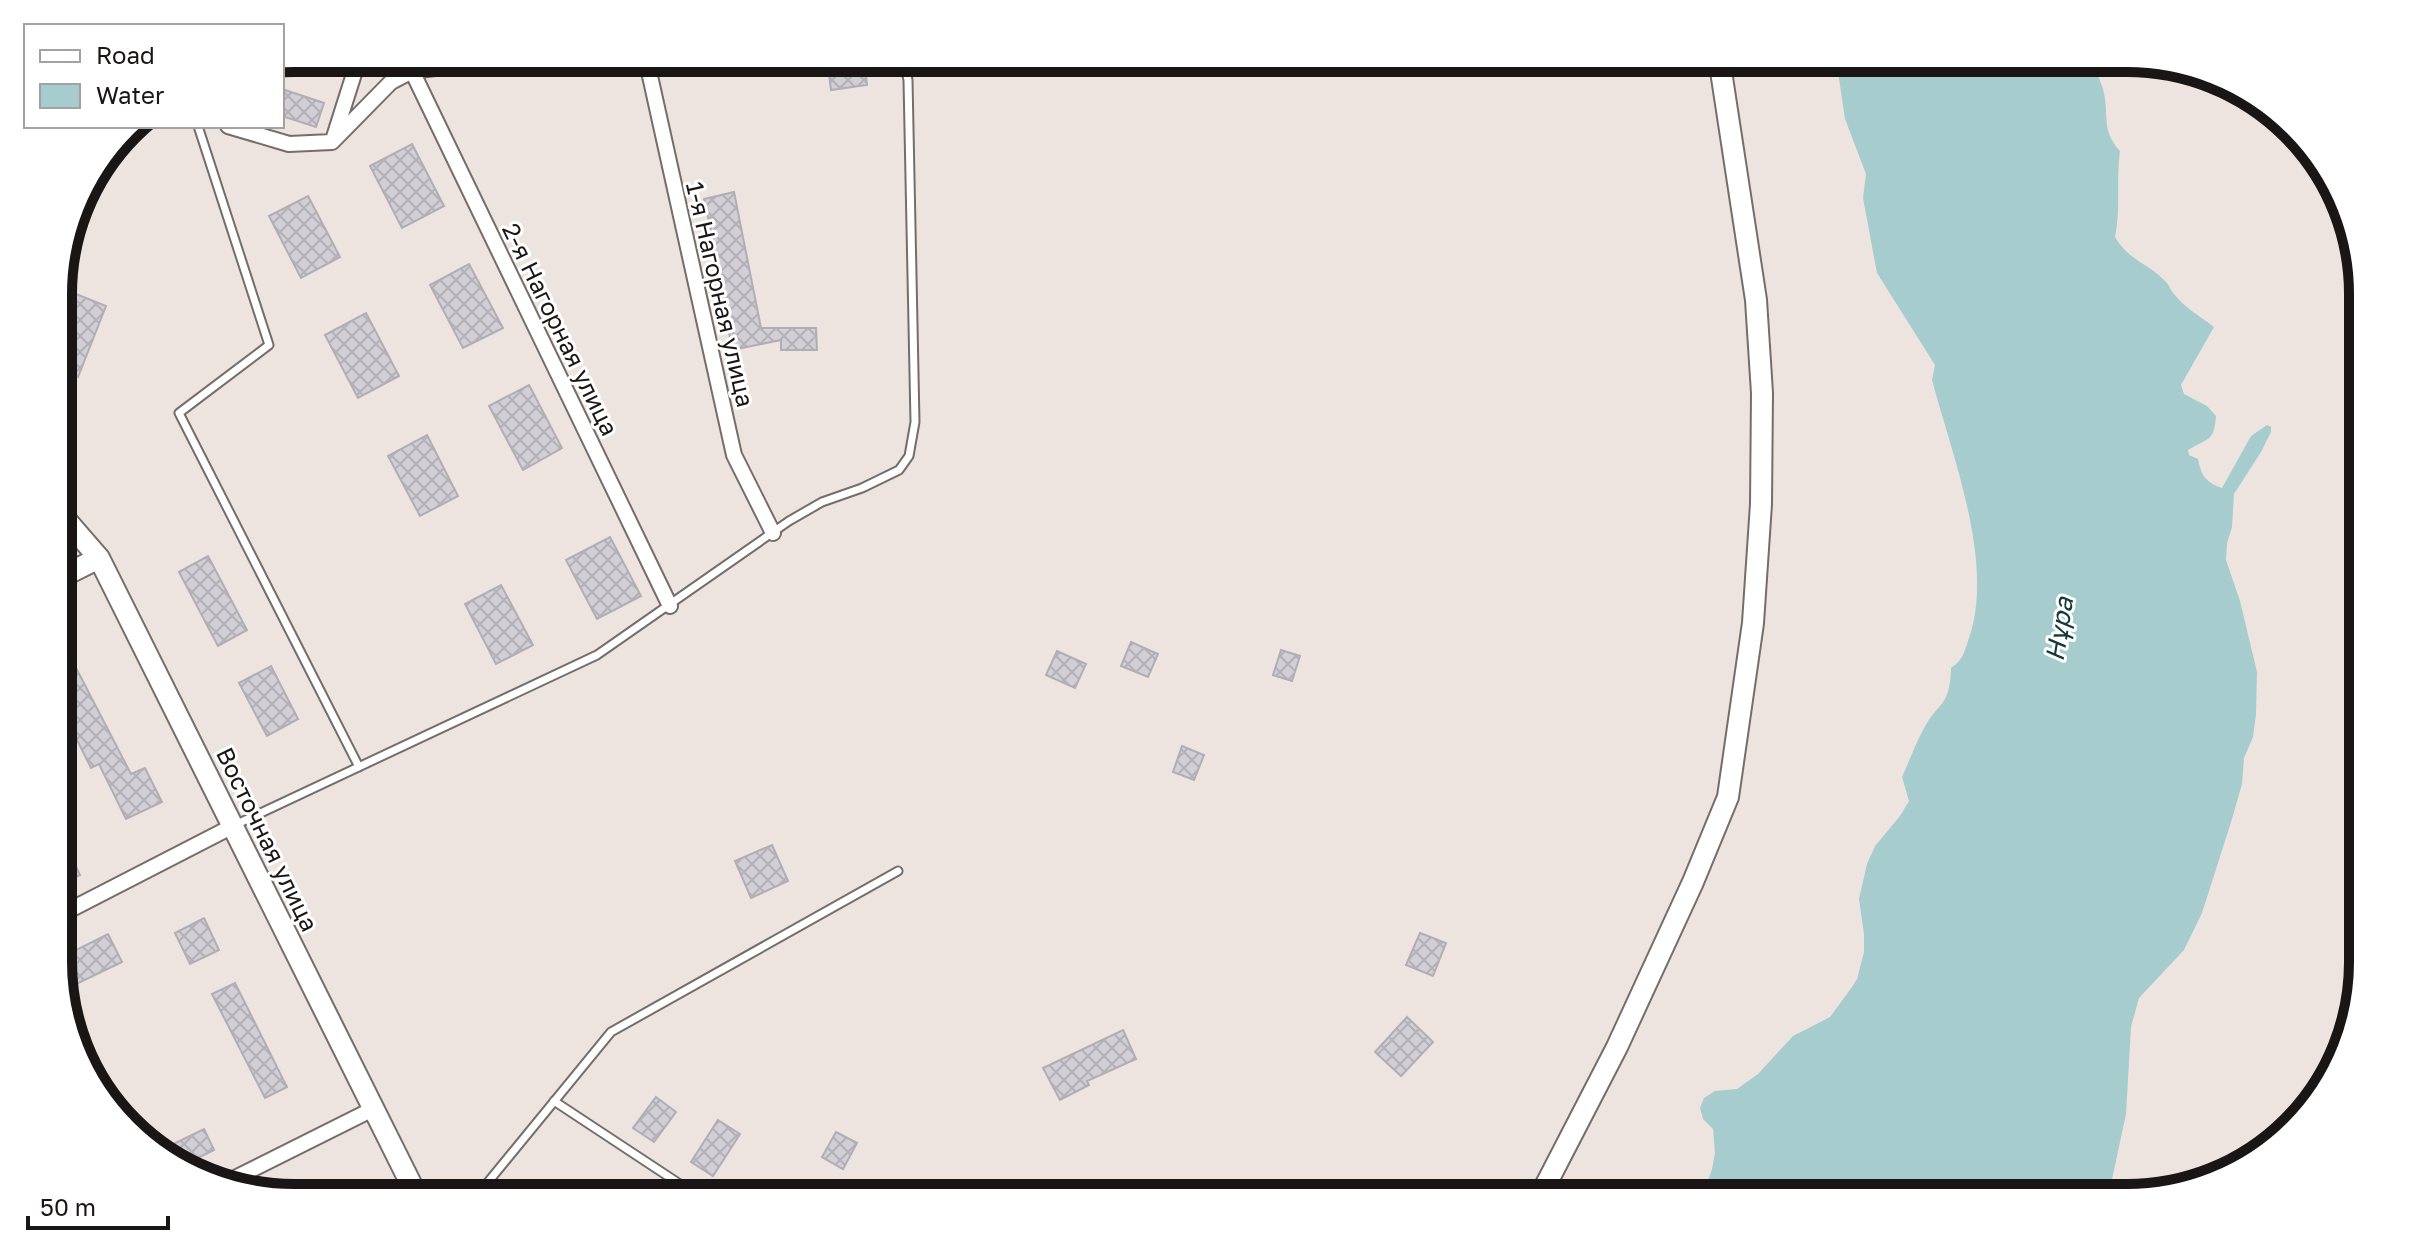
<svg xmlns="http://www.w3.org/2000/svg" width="2421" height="1256" viewBox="0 0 2421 1256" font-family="'Golos Text',sans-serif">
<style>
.water{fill:#a6ccce}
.building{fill:url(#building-cross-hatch);stroke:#b0adb4;stroke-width:2}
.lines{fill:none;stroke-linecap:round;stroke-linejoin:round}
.lane-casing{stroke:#756d6a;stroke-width:11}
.street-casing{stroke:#756d6a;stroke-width:18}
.secondary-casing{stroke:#756d6a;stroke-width:24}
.lane{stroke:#fff;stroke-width:7}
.street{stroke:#fff;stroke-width:14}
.secondary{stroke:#fff;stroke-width:20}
.labels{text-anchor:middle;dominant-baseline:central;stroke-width:6;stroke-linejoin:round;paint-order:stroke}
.street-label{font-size:24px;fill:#191615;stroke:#fff}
.water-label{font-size:26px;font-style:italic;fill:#12383a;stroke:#fff}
.rim{fill:none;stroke:#191615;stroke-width:10}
</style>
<defs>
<pattern id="building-cross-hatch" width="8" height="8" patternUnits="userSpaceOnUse" patternTransform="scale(2)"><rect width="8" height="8" fill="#d1ced5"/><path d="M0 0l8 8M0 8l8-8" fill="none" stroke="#b3b0b6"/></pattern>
</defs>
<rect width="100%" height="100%" fill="#ede4e0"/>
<path class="water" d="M 1836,58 L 2092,58 C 2096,68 2099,79 2103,89 C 2110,114 2100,129 2120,151 C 2116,180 2121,208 2115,237 C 2130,262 2149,263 2167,283 C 2170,287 2171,291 2174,294 C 2185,308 2201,317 2214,327 L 2181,385 L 2184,394 L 2207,406 L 2216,416 C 2214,443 2207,438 2188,450 L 2189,455 L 2198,459 C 2201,475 2206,483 2222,488 L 2251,436 L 2267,425 L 2271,427 L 2271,432 L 2261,452 L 2234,494 L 2232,527 L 2227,543 L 2226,560 L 2240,601 L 2257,672 L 2256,715 L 2253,737 L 2244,758 L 2242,784 L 2232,819 L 2202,913 L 2184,950 L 2139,998 L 2131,1027 L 2126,1114 L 2108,1198 L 1702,1198 L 1712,1169 L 1715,1153 L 1713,1129 L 1703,1119 L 1700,1108 L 1704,1098 L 1715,1091 L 1737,1089 L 1758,1074 L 1793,1036 L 1830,1017 L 1852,987 L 1857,979 L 1864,952 L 1864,934 L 1859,899 L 1867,864 L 1875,846 L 1900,816 L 1909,801 L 1902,777 C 1909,762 1915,745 1923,730 C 1938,701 1950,708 1951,668 C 1964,659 1964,652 1969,638 C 1995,563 1952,455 1932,380 L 1935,365 L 1877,273 L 1863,198 L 1866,174 L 1845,119 Z"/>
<path class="building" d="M 827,58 L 864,58 L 867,85 L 831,90 Z
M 282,89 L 324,103 L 316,127 L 282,116 Z
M 412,144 L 444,206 L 402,228 L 370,166 Z
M 734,192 L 761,328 L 816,328 L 817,350 L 781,350 L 781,340 L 732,350 L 716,253 L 704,199 Z
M 308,196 L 340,257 L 301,278 L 269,216 Z
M 469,264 L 503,328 L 463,348 L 430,285 Z
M 71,292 L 106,306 L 78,377 L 59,370 L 59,325 Z
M 366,313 L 399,376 L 358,398 L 325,335 Z
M 529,385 L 562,448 L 523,470 L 489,406 Z
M 427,435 L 458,496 L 420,516 L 388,456 Z
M 610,537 L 641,596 L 597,619 L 566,560 Z
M 208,556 L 247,630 L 218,646 L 179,572 Z
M 501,585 L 533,645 L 496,664 L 465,604 Z
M 59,635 L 131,774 L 145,768 L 162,802 L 126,819 L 99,764 L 91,768 L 65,716 L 73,712 L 59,685 Z
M 1131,642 L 1158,654 L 1148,677 L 1121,666 Z
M 1281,650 L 1300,656 L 1292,681 L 1273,675 Z
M 1057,651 L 1086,664 L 1075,688 L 1046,675 Z
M 271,666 L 298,719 L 267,736 L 239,683 Z
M 1182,746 L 1204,755 L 1194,780 L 1173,772 Z
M 60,833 L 80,875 L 60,885 Z
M 772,845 L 788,881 L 751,898 L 735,861 Z
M 204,918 L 219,950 L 190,964 L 175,933 Z
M 1420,933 L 1446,943 L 1433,976 L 1406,965 Z
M 108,934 L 122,962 L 68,988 L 60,971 L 60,958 Z
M 235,983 L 287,1087 L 265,1098 L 212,994 Z
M 1407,1017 L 1433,1042 L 1401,1076 L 1375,1052 Z
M 1123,1030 L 1136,1059 L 1087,1081 L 1089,1085 L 1060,1100 L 1043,1068 Z
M 656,1097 L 676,1112 L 654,1142 L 633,1128 Z
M 718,1120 L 740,1134 L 713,1176 L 691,1162 Z
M 204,1129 L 214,1150 L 181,1166 L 161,1150 Z
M 836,1132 L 857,1143 L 843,1169 L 822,1157 Z"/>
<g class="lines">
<defs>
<path id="lane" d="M 198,126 L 269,345 L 179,413 L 359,767
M 235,825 L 597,655 L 789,521 L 822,502 L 862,488 L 899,470 L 909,456 L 915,422 L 908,80 L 903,58
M 554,1101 L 701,1198
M 475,1198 L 611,1032 L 898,871"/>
<path id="street" d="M 646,58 L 734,455 L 773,533
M 412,71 L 670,606
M 391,82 L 412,71 L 511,58
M 228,126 L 289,144 L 332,142
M 334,137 L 359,58
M 332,142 L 391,82 L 408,58
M 60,915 L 233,826
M 227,1182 L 373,1109"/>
<path id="secondary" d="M 59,512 L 99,558 L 418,1198
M 59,578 L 99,558
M 1539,1198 L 1617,1047 L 1693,882 L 1728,797 L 1753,623 L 1761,504 L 1762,393 L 1756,300 L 1719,58"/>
</defs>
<use href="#lane" class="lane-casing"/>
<use href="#street" class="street-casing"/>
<use href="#secondary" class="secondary-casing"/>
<use href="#lane" class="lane"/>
<use href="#street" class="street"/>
<use href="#secondary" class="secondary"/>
</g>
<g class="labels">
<g class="street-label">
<text transform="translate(721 294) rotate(77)">1-я Нагорная улица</text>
<text transform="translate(561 329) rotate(64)">2-я Нагорная улица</text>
<text transform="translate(268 839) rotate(64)">Восточная улица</text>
</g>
<g class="water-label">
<text transform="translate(2059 629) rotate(-81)">Нұра</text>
</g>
</g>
<path d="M0 0H2421V1256H0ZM294 72H2127A222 222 0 0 1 2349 294V962A222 222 0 0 1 2127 1184H294A222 222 0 0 1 72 962V294A222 222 0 0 1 294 72Z" fill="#fff" fill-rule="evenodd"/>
<path class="rim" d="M294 72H2127A222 222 0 0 1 2349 294V962A222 222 0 0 1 2127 1184H294A222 222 0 0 1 72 962V294A222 222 0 0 1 294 72Z"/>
<rect x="24" y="24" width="260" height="104" fill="#ffffff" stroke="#a3a2a1" stroke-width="2"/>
<rect x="40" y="50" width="40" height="12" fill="#ffffff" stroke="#a3a2a1" stroke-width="2"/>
<text x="96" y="64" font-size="24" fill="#191615">Road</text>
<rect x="40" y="84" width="40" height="24" fill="#a6ccce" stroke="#a3a2a1" stroke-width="2"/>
<text x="96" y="104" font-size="24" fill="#191615">Water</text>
<path d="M28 1216v12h140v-12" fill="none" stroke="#191615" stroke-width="4"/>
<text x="40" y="1216" font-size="24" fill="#191615" stroke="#ffffff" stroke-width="6" paint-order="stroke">50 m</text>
</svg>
